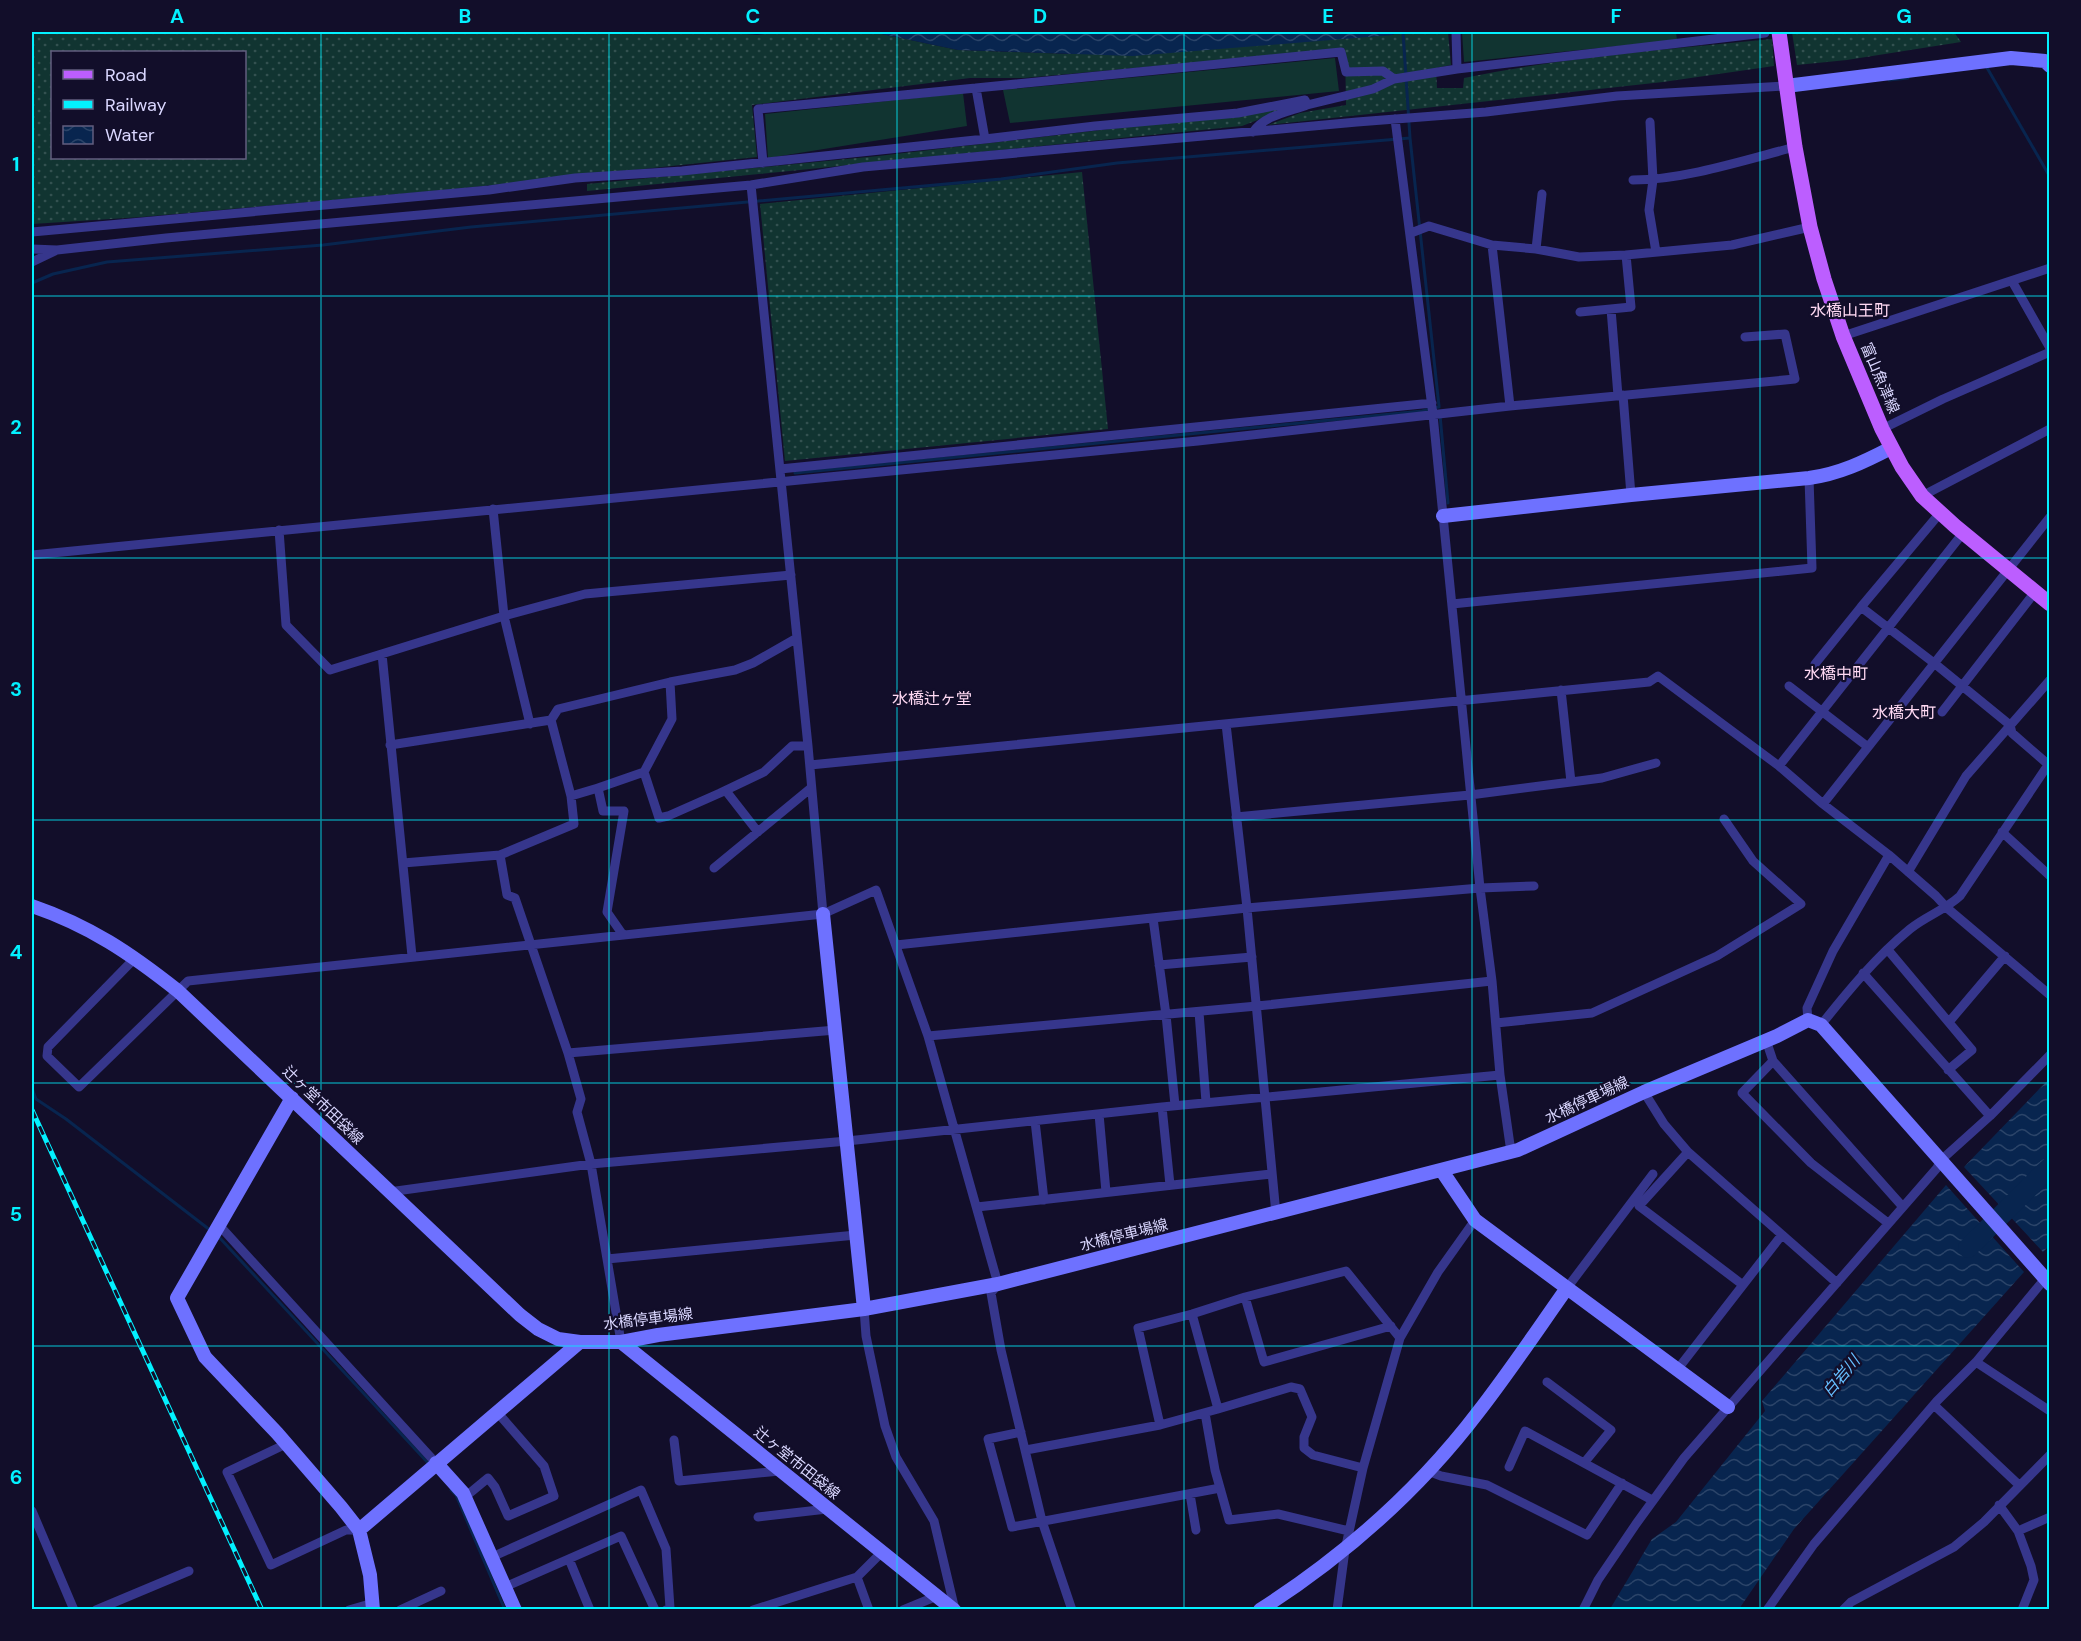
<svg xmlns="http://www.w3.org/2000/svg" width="2081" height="1641" viewBox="0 0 2081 1641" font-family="'DM Sans','Noto Sans JP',sans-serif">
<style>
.grass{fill:url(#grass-dots);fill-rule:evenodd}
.garden{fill:#113431}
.water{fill:url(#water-waves)}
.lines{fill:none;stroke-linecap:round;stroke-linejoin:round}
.stream{stroke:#08254f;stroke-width:3}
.river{stroke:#08254f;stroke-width:20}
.street{stroke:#36368c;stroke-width:9}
.secondary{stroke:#6e71ff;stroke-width:14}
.primary{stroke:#bc5eff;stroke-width:15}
.rail-casing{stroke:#03f1ff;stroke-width:5}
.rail{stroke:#120e2a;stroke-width:3;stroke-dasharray:9;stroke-linecap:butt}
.grid{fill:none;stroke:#03f1ff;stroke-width:1.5;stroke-opacity:0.55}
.labels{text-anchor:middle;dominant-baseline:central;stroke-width:4.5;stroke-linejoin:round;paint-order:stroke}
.street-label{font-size:15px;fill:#dad7ff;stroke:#120e2a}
.neighbourhood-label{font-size:16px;fill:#ffd9f3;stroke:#120e2a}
.water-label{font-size:16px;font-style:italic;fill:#65beff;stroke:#120e2a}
.neatline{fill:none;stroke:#03f1ff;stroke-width:2}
.grid-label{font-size:20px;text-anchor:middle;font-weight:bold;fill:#03f1ff}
</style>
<defs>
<pattern id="grass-dots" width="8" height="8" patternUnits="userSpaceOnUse" patternTransform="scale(1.5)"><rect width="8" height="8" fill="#113431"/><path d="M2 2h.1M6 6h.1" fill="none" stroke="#335150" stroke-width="1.8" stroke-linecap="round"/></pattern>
<pattern id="water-waves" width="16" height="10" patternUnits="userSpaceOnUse" patternTransform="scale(1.5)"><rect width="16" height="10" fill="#08254f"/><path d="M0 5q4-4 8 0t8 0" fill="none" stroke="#2b4469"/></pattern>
</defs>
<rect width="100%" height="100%" fill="#120e2a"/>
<path class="grass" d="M 32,32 L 725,32 L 757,35 L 778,32 L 872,32 L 958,50 L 1069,54 L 1392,35 L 1399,32 L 1448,32 L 1451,65 L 1436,68 L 1437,88 L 1463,88 L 1464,78 C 1566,57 1668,49 1772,39 L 1774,66 L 1663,82 L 1268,125 L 1300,113 L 1346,105 L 1345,49 L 1024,78 L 970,78 L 752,105 L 757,157 L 445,190 L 142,217 L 32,224 ZM 52,52 L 244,52 L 244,158 L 52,158 Z
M 1792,32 L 1954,32 L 1961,42 L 1847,60 L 1797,65 Z
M 1289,108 L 1242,126 L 587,191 L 587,184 L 878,156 Z
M 1082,172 L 1108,429 L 785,461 L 760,204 Z"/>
<path class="garden" d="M 1462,32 L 1676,32 L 1677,40 L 1464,62 Z
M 1335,58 L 1339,91 L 1010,123 L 1003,90 Z
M 963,93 L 967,126 L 768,158 L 765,114 Z"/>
<path class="water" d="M 872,32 L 1399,32 L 1392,35 L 1133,56 L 958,50 Z
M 2049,1079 L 2050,1245 L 2043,1252 L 1964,1167 Z
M 1946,1185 L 2024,1272 L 1794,1529 L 1739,1609 L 1610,1609 L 1652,1539 L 1676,1522 L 1765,1411 L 1762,1401 Z"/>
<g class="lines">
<path class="stream" d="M 1403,32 L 1410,138 L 1439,406
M 1986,66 L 2050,177
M 1889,80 L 1908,78
M 32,283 L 53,274 L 107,262 L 323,245 L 471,227 L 1001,179 L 1117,163 L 1410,138
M 1440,415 L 1448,503
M 795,473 L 1422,411 L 1439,407
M 32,1088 L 36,1099 L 66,1119 L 210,1230
M 218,1236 L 429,1464
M 451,1490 L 456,1495 L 505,1610"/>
<path class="river" d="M 1968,1248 L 2050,1167"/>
<path class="street" d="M 1456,32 L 1457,69 L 1765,33
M 1307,105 L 1373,89 L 1394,79
M 1395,119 L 1433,415 L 1480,888 L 1492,981 L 1500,1075 L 1511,1152
M 1650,122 L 1653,180 L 1649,210 L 1656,252
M 1253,132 C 1265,115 1288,112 1307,105 L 1305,100 L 1238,113 L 1095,126 L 985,139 L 976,88 L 1341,52 L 1346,72 L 1383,71 L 1394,79 L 1457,69
M 763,163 L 758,109 L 976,88
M 1633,180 C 1683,180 1745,160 1795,147
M 751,185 L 808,746 L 823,914
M 32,232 L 489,190 L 575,178 L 682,171 L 985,139
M 1411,233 L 1429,226 L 1492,245 L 1536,249 L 1579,257 L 1626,255 L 1732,245 L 1810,227
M 1492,245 L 1510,406
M 32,249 L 57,250 L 166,238 L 751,185 L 863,167 L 1357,122 L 1486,112 L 1617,96 L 1786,86
M 1536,249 L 1542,194
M 32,262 L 55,251
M 2012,281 L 2050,348
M 1611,309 L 1618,396
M 1580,312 L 1631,307 L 1626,255
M 1843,336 L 2050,268
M 1623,395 L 1631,495
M 1882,429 L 1943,399 L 2050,352
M 780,469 L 1432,403
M 1922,496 L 2050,429
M 493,509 L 504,616 L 530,724
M 1940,513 L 1861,607 L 1934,663 L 2010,725 L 2012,733 L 2050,766
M 279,530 L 286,625 L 330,670 L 504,616 L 585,594 L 791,575
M 32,555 L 1198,441 L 1510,406 L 1795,379 L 1785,334 L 1745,337
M 1452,604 L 1812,568 L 1809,478
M 382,654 L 412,956
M 1815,664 L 1861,607
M 1789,686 L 1868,747
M 1561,690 L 1571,782 L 1602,778 L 1656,763
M 1942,712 L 2035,592
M 551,720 L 571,796 L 598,788
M 1226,724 L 1247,908 L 1276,1214
M 390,745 L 551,720 L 558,709 L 670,682 L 735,670 L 753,663 L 797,638
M 810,765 L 1649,682 L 1658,676 L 1779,766 L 1823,804 L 1889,855 L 1936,896 L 1947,908 L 2050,995
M 1779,766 L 1963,533
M 644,772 L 659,818 L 668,816 L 720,793 L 764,772 L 792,746 L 808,746
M 726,791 L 758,832
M 571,796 L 574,824 L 500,855 L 507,895 L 515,898 L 568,1053 L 581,1099 L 577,1112 L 591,1164 L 621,1342
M 1823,804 L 2050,517
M 1236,817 L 1470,795 L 1571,782
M 2002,832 L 2050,876
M 403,863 L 500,855
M 714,868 L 811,788
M 1908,872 L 1966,776 L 2050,680
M 1153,918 L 1166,1015 L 1175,1105
M 623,935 L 607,912 L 624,811 L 603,811 L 598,788 L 644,772 L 672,719 L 670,682
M 896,945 L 1247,908 L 1480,888 L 1534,886
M 1888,950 L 1972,1050 L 1948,1070
M 136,957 L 48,1047 L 47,1056 L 79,1087 L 188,981 L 823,914 L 876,890 L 928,1036 L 998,1284 L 991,1293 L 1001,1350 L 1042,1521 L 1072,1610
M 1159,965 L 1252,957
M 1863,973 L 1990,1116
M 1199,1012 L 1206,1102
M 1808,1020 L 1807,1008 L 1833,951 L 1889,855
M 1949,1022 L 2005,956
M 1496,1023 L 1592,1013 L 1717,956 L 1801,904 L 1753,861 L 1724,819
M 1821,1025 C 1848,991 1876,957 1910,929 C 1926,916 1945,910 1960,896 L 2050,762
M 928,1036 L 1257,1006 L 1492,981
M 1766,1040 L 1773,1061 L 1742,1093 L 1811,1163 L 1888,1223
M 568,1053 L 836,1030
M 1773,1061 L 1903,1207
M 1644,1092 L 1664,1124 L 1688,1152 L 1837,1283
M 1162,1107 L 1170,1185
M 1099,1114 L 1106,1192
M 1035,1121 L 1044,1200
M 1688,1152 L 1639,1206 L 1743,1285
M 389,1192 L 591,1164 L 847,1141 L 1162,1107 L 1500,1075
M 977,1207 L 1271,1174
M 219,1225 L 436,1463
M 607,1259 L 856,1235
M 1567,1288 L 1653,1174
M 1245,1297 L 1264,1362 L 1391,1326
M 864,1309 L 866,1336 L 885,1426 L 896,1457 L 934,1521 L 955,1610
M 1976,1362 L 2050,1411
M 1677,1370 L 1781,1236
M 1547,1382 L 1611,1430 L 1584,1463
M 1934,1405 L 2019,1485
M 1218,1409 L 1291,1387 L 1300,1389 L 1312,1417 L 1304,1437 L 1304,1448 L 1313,1455 L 1363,1468
M 1205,1413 L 1215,1470 L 1229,1520 L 1278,1514 L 1349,1531
M 1160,1425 L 1138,1328 L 1192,1314 L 1245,1297 L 1346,1271 L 1400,1338
M 1021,1432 L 988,1439 L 1012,1527 L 1220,1488
M 674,1440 L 679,1481 L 780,1471
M 286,1444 L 227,1472 L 271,1565 L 346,1530 L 359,1530
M 1026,1450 L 1160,1425 L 1218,1409 L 1192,1314
M 1509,1467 L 1525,1431 L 1652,1500
M 1428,1471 L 1441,1476 L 1487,1485 L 1587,1535 L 1622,1483
M 1190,1494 L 1196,1530
M 465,1497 L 488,1478 L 495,1487 L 508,1516 L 554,1496 L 544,1466 L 497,1412
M 1999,1505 L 2018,1531 L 2050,1517
M 32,1511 L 74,1610
M 758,1517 L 827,1509
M 2018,1531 L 2031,1566 L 2034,1580 L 2022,1610
M 492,1557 L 641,1490 L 666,1549 L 670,1608 L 666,1610
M 569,1559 L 590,1610
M 857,1577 L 869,1610
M 505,1587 L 621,1536 L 655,1610
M 96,1610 L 189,1571
M 349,1610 L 373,1603
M 400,1610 L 441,1591
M 753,1610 L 857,1577 L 882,1552
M 903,1610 L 937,1596
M 1337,1610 L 1345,1550 L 1363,1468 L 1400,1338 L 1438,1272 L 1475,1220
M 1583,1610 L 1598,1580 L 1636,1524 L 1684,1458 L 1937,1168 L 1940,1161 L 1990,1116 L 2050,1055
M 1767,1610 L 1814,1544 L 1937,1401 L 1976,1362 L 2048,1275
M 1843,1610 L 1851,1602 L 1954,1547 L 1984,1522 L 2050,1455"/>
<path class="secondary" d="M 1786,86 L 2011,58 L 2045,61 L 2050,66
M 1443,516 L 1631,495 L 1809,478 C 1839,474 1864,462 1891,448
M 32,906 C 90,926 130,953 178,991 L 520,1315 L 538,1329 L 558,1339 L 580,1342 L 621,1342 L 658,1335 L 864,1309 L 998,1284 L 1518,1150 L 1644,1092 L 1777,1036 L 1808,1020 L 1821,1025 L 2050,1284
M 823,914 L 864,1309
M 292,1098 L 177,1298 L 205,1357 L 277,1433 L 341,1507 L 359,1530 L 370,1575 L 373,1610
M 1442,1171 L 1475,1220 L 1728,1407
M 621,1342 L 954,1610
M 436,1463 L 463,1493 L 515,1610
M 359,1530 L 580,1342
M 1260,1610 C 1344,1556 1419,1490 1479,1411 C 1510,1371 1538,1329 1567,1288"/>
<path class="primary" d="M 1779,32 L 1795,147 L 1810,227 L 1824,279 L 1843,336 L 1882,429 L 1902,467 L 1922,496 L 1955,526 L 2050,604"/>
<defs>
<path id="rail" d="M 32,1110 L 262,1610"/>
</defs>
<use href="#rail" class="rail-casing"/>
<use href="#rail" class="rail"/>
</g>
<path class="grid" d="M 321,32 L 321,1610M 609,32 L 609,1610M 897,32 L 897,1610M 1184,32 L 1184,1610M 1472,32 L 1472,1610M 1760,32 L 1760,1610M 32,296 L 2050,296M 32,558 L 2050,558M 32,820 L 2050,820M 32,1083 L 2050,1083M 32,1346 L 2050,1346"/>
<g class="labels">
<g class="street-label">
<text transform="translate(1880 378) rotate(67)">富山魚津線</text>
<text transform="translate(1587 1100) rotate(-25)">水橋停車場線</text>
<text transform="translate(323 1105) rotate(44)">辻ヶ堂市田袋線</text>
<text transform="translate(1124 1235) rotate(-14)">水橋停車場線</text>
<text transform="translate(648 1319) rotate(-7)">水橋停車場線</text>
<text transform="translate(797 1463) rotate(39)">辻ヶ堂市田袋線</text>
</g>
<g class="neighbourhood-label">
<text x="1850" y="310">水橋山王町</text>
<text x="1836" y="673">水橋中町</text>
<text x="932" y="698">水橋辻ヶ堂</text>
<text x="1904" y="712">水橋大町</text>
</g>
<g class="water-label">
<text transform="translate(1841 1376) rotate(-50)">白岩川</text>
</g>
</g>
<rect width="2081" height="1641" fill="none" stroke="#120e2a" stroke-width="66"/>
<rect x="51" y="51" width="195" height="108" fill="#120e2a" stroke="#625e7f" stroke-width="1.5"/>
<rect x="63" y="70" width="30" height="9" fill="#bc5eff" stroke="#625e7f" stroke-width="1.5"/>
<text x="105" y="81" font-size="18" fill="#dad7ff">Road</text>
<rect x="63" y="100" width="30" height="9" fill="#03f1ff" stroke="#625e7f" stroke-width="1.5"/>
<text x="105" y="111" font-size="18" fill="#dad7ff">Railway</text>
<rect x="63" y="126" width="30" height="18" fill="url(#water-waves)" stroke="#625e7f" stroke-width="1.5"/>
<text x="105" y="141" font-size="18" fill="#dad7ff">Water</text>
<rect x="33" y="33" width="2015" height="1575" class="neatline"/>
<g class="grid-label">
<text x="177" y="23">A</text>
<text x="465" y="23">B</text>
<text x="753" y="23">C</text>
<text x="1040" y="23">D</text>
<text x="1328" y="23">E</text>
<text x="1616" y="23">F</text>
<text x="1904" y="23">G</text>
<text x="16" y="171">1</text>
<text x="16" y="434">2</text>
<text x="16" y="696">3</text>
<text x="16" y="959">4</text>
<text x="16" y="1221">5</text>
<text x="16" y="1484">6</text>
</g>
</svg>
